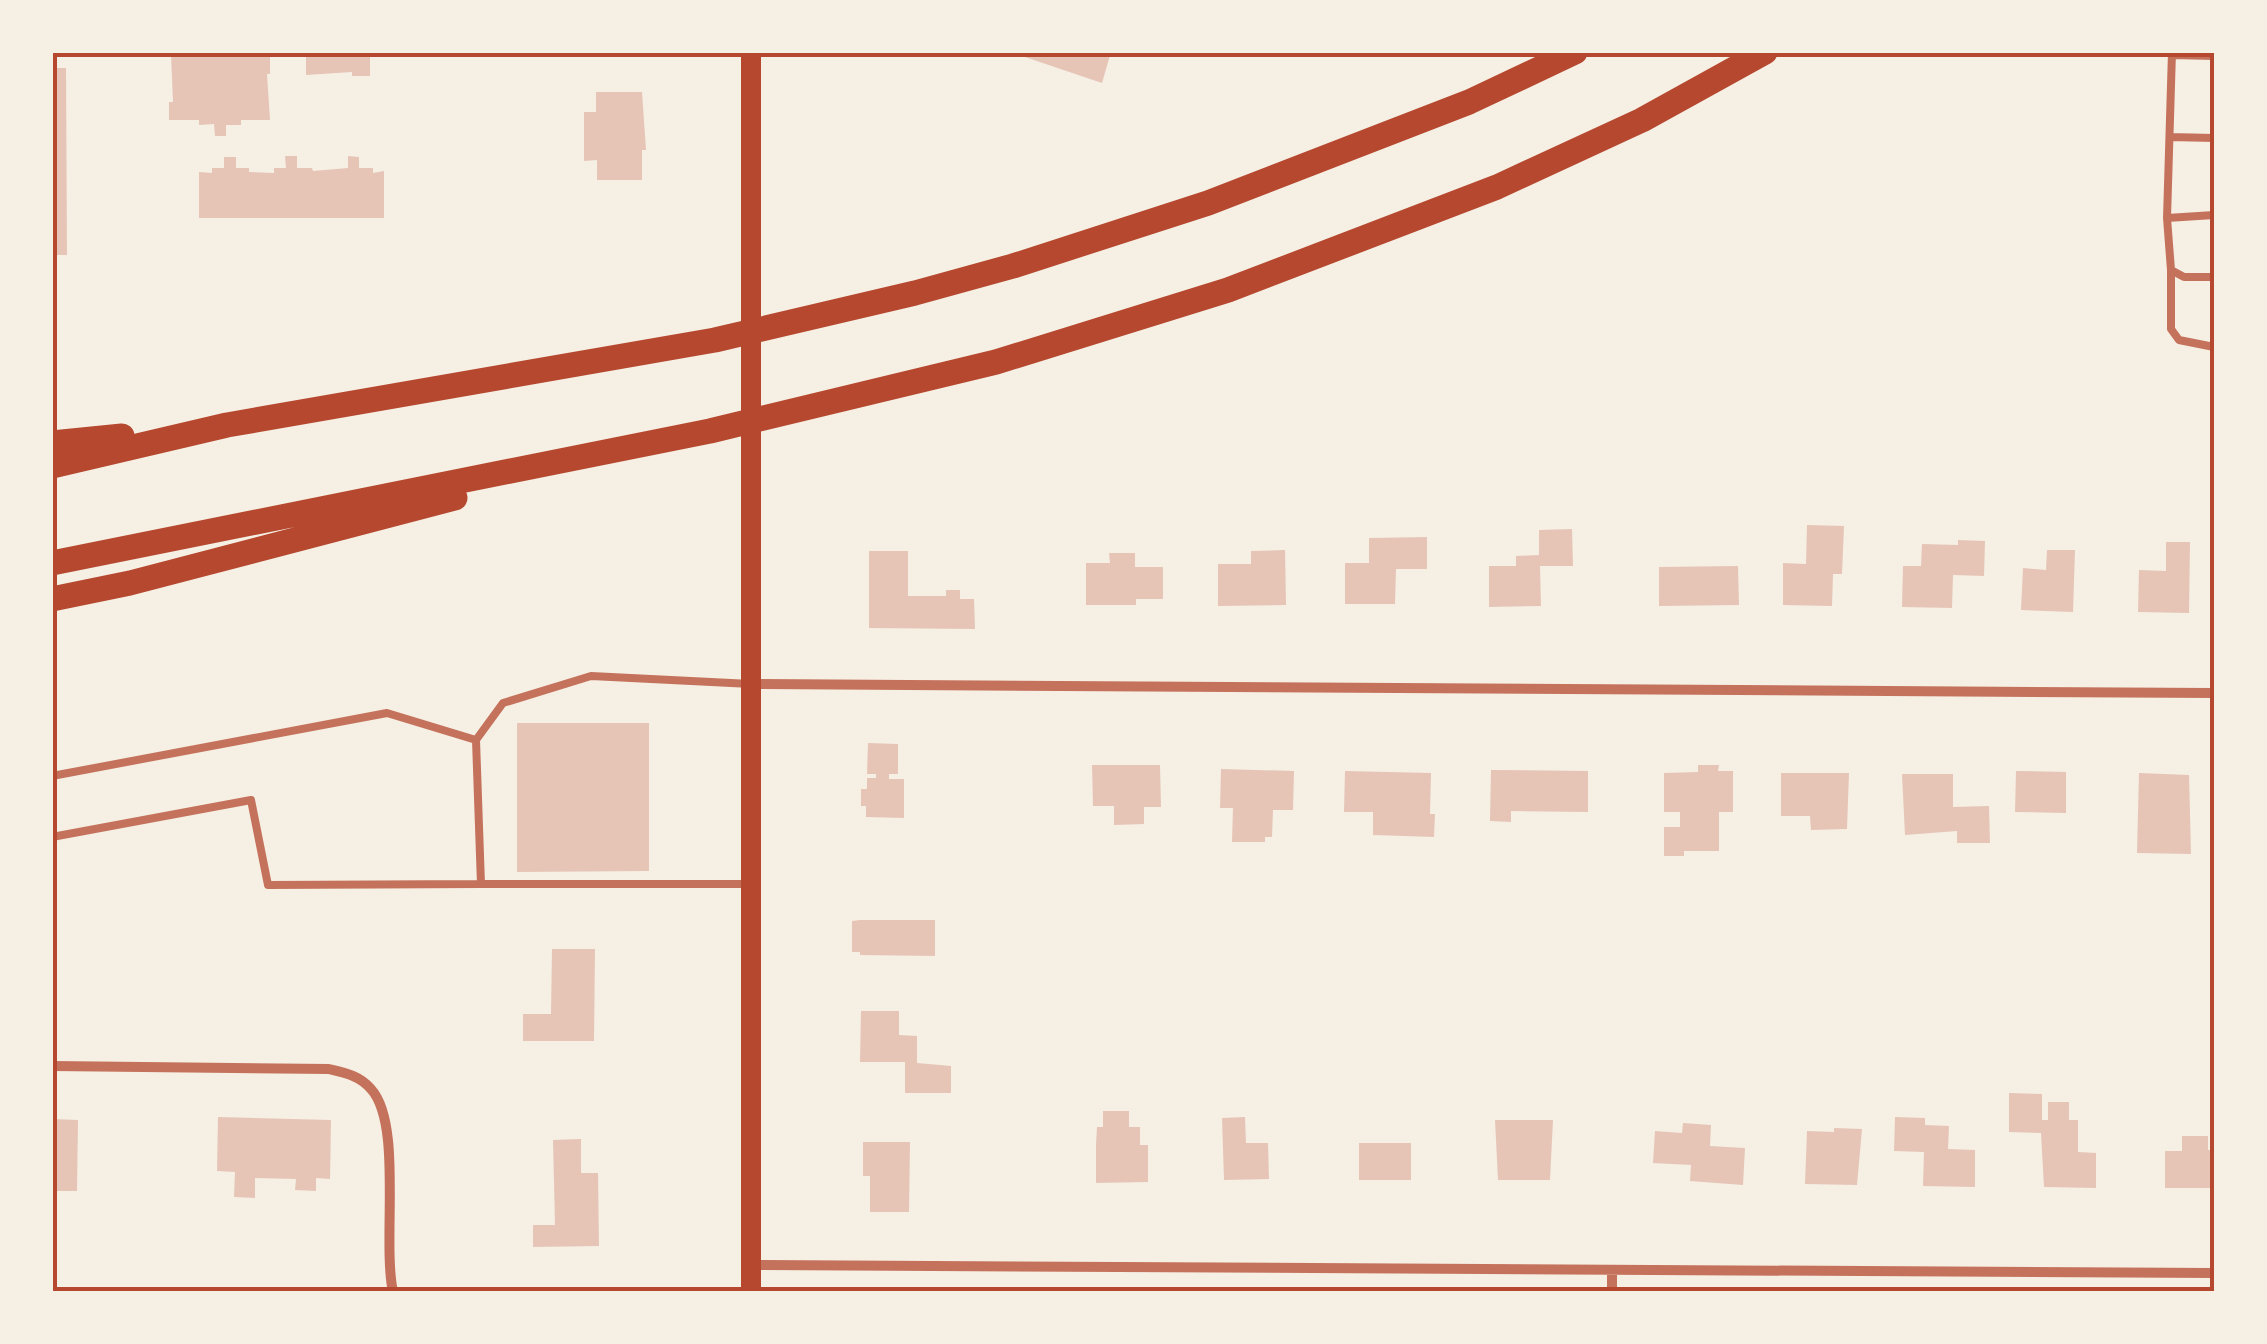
<svg xmlns="http://www.w3.org/2000/svg" width="2267" height="1344" viewBox="0 0 2267 1344" font-family="'Crimson Pro',serif">
<style>
.building{fill:#e6c5b7}
.lines{fill:none;stroke-linecap:round;stroke-linejoin:round}
.service{stroke:#c5725c;stroke-width:8}
.minor{stroke:#c5725c;stroke-width:10}
.secondary{stroke:#b5482f;stroke-width:20}
.motorway{stroke:#b5482f;stroke-width:25}
.neatline{fill:none;stroke:#b5482f;stroke-width:4}
</style>
<rect width="100%" height="100%" fill="#f6efe4"/>
<path class="building" d="M 240,52 L 240,55 L 270,55 L 270,74 L 267,74 L 270,120 L 241,120 L 241,125 L 226,125 L 226,136 L 215,136 L 214,124 L 199,125 L 199,120 L 169,120 L 169,102 L 173,102 L 171,54 Z
M 306,52 L 370,52 L 370,76 L 352,76 L 352,72 L 306,75 Z
M 1010,52 L 1111,52 L 1102,83 Z
M 52,68 L 66,68 L 67,255 L 52,255 Z
M 596,92 L 642,92 L 646,150 L 642,150 L 642,180 L 597,180 L 597,160 L 584,161 L 584,112 L 596,112 Z
M 285,156 L 297,156 L 297,168 L 312,168 L 313,171 L 348,168 L 348,156 L 359,157 L 359,168 L 373,168 L 373,173 L 384,171 L 384,218 L 199,218 L 199,172 L 212,173 L 212,168 L 224,168 L 224,157 L 236,157 L 236,168 L 249,168 L 249,172 L 274,173 L 274,168 L 286,168 Z
M 1807,525 L 1844,526 L 1842,574 L 1833,574 L 1832,606 L 1783,605 L 1783,563 L 1806,564 Z
M 1572,529 L 1573,566 L 1540,566 L 1541,606 L 1489,607 L 1489,566 L 1516,566 L 1516,556 L 1539,555 L 1539,530 Z
M 1427,537 L 1427,569 L 1396,569 L 1395,604 L 1345,604 L 1345,563 L 1369,563 L 1369,538 Z
M 1958,540 L 1985,541 L 1984,576 L 1953,575 L 1952,608 L 1902,607 L 1903,566 L 1921,566 L 1922,544 L 1958,545 Z
M 2166,542 L 2190,542 L 2189,613 L 2138,612 L 2139,570 L 2166,571 Z
M 1285,550 L 1286,605 L 1218,606 L 1218,564 L 1251,564 L 1251,551 Z
M 2047,550 L 2075,550 L 2073,612 L 2021,610 L 2023,568 L 2046,570 Z
M 869,551 L 908,551 L 908,596 L 946,596 L 946,590 L 960,590 L 960,599 L 974,599 L 975,629 L 869,628 Z
M 1109,553 L 1135,553 L 1135,567 L 1163,567 L 1163,599 L 1136,599 L 1136,605 L 1086,605 L 1086,563 L 1110,563 Z
M 1738,566 L 1739,605 L 1659,606 L 1659,567 Z
M 517,723 L 649,723 L 649,871 L 517,872 Z
M 868,743 L 898,744 L 898,774 L 889,774 L 889,779 L 904,779 L 904,818 L 866,817 L 866,806 L 861,806 L 861,789 L 867,789 L 867,778 L 876,778 L 876,774 L 867,774 Z
M 1092,765 L 1160,765 L 1161,807 L 1144,807 L 1144,824 L 1114,825 L 1114,806 L 1093,806 Z
M 1698,765 L 1719,765 L 1718,771 L 1733,771 L 1733,812 L 1719,812 L 1719,851 L 1684,851 L 1684,856 L 1664,856 L 1664,827 L 1680,827 L 1680,812 L 1664,812 L 1664,773 L 1698,772 Z
M 1221,769 L 1294,771 L 1293,810 L 1273,810 L 1272,837 L 1265,837 L 1265,842 L 1232,842 L 1233,808 L 1220,808 Z
M 1491,770 L 1588,771 L 1588,812 L 1511,811 L 1511,822 L 1490,821 Z
M 1345,771 L 1431,773 L 1430,814 L 1435,814 L 1434,837 L 1373,835 L 1373,812 L 1344,812 Z
M 2016,771 L 2066,772 L 2066,813 L 2015,812 Z
M 1781,773 L 1849,773 L 1847,829 L 1811,830 L 1810,816 L 1781,816 Z
M 2139,773 L 2189,775 L 2191,854 L 2137,853 Z
M 1902,774 L 1953,774 L 1953,807 L 1989,806 L 1990,843 L 1957,843 L 1957,831 L 1905,835 Z
M 860,920 L 935,920 L 935,956 L 860,955 L 860,952 L 852,952 L 852,921 Z
M 552,949 L 595,949 L 594,1041 L 523,1041 L 523,1014 L 551,1014 Z
M 861,1011 L 899,1011 L 899,1035 L 917,1036 L 917,1063 L 951,1066 L 951,1093 L 905,1093 L 905,1062 L 860,1062 Z
M 2009,1093 L 2042,1094 L 2042,1120 L 2048,1120 L 2048,1102 L 2069,1102 L 2069,1120 L 2078,1120 L 2078,1152 L 2096,1153 L 2096,1188 L 2044,1187 L 2041,1133 L 2009,1132 Z
M 1103,1111 L 1129,1111 L 1129,1127 L 1140,1127 L 1140,1145 L 1148,1145 L 1148,1182 L 1096,1183 L 1096,1145 L 1097,1127 L 1103,1127 Z
M 218,1117 L 331,1120 L 330,1179 L 316,1178 L 316,1191 L 295,1190 L 296,1179 L 255,1178 L 255,1198 L 234,1197 L 235,1172 L 217,1171 Z
M 1245,1117 L 1246,1143 L 1268,1143 L 1269,1179 L 1224,1180 L 1222,1118 Z
M 1895,1117 L 1925,1118 L 1925,1125 L 1949,1126 L 1948,1149 L 1975,1150 L 1975,1187 L 1923,1186 L 1924,1152 L 1894,1151 Z
M 52,1119 L 78,1120 L 77,1191 L 52,1191 Z
M 1495,1120 L 1553,1120 L 1550,1180 L 1498,1180 Z
M 1683,1123 L 1711,1125 L 1710,1146 L 1745,1148 L 1743,1185 L 1690,1181 L 1691,1165 L 1653,1163 L 1655,1131 L 1682,1133 Z
M 1834,1128 L 1862,1129 L 1857,1185 L 1805,1184 L 1807,1131 L 1834,1132 Z
M 2182,1136 L 2208,1136 L 2208,1150 L 2214,1150 L 2214,1188 L 2165,1188 L 2165,1151 L 2182,1151 Z
M 581,1139 L 581,1173 L 598,1173 L 599,1246 L 533,1247 L 533,1225 L 555,1225 L 553,1140 Z
M 863,1142 L 910,1142 L 909,1212 L 870,1212 L 870,1176 L 863,1176 Z
M 1359,1143 L 1411,1143 L 1411,1180 L 1359,1180 Z"/>
<g class="lines">
<path class="service" d="M 2172,52 L 2167,218 L 2171,270 L 2184,277 L 2214,277
M 2172,55 L 2214,56
M 2170,137 L 2214,138
M 2167,218 L 2214,215
M 2171,270 L 2171,329 L 2179,340 L 2214,347
M 52,776 L 387,713 L 476,740
M 52,837 L 251,800 L 268,885 L 481,884
M 749,884 L 481,884 L 476,740 L 503,703 L 591,676 L 751,684"/>
<path class="minor" d="M 751,684 L 2214,693
M 52,1066 L 329,1069 C 346,1073 360,1076 371,1089 C 403,1124 382,1241 393,1292
M 751,1265 L 2214,1273
M 1612,1270 L 1612,1292"/>
<path class="secondary" d="M 751,52 L 751,1292"/>
<path class="motorway" d="M 52,443 L 122,436
M 52,466 L 227,425 L 715,340 L 915,293 L 1013,266 L 1208,203 L 1469,102 L 1575,52
M 52,563 L 710,431 L 996,362 L 1228,290 L 1497,187 L 1642,120 L 1765,52
M 52,599 L 130,583 L 455,498"/>
</g>
<rect width="2267" height="1344" fill="none" stroke="#f6efe4" stroke-width="110"/>
<rect x="55" y="55" width="2157" height="1234" class="neatline"/>
</svg>
